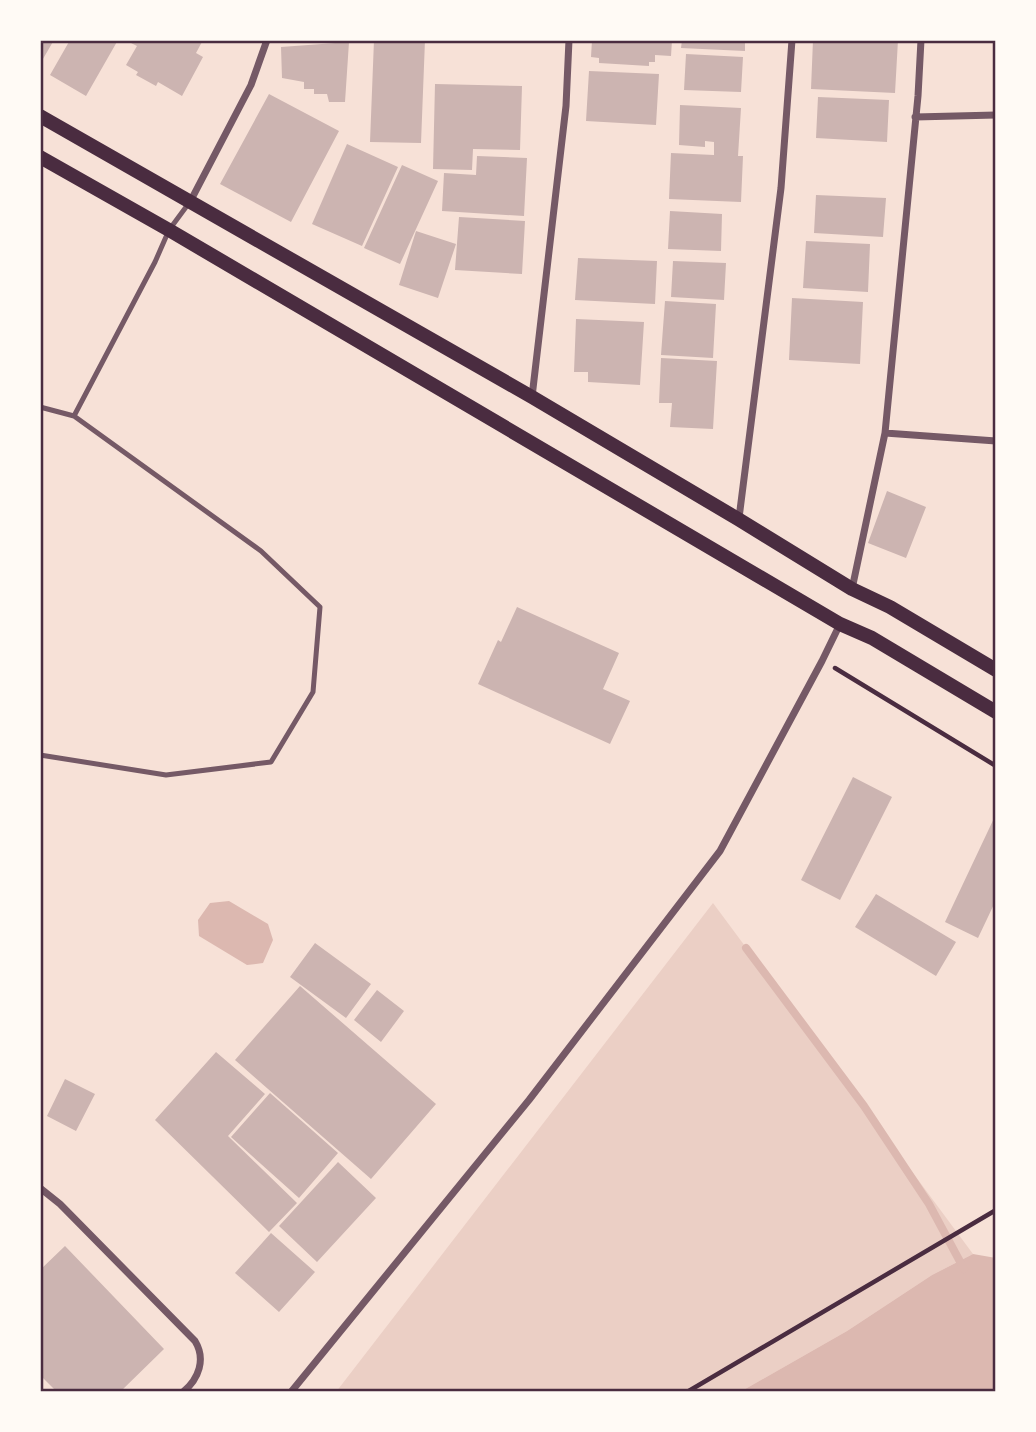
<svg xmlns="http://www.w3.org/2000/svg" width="1036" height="1432" viewBox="0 0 1036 1432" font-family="'Source Serif 4',serif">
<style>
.green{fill:#ebcfc5}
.water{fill:#dcb8b0}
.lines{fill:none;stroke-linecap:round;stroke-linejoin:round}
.stream{stroke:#dcb8b0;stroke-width:8}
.building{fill:#ccb4b1}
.path{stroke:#4a2c40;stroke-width:4.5}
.service{stroke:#755966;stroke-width:5}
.minor{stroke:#755966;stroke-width:7}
.secondary{stroke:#4a2c40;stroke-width:14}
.neatline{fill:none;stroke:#4a2c40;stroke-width:2.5}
</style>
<rect width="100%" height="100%" fill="#f7e1d7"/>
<path class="green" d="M 713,903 L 973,1254 L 932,1275 L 847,1331 L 740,1392 L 336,1392 Z"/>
<path class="water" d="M 229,901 L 268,924 L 273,940 L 263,963 L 247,965 L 199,936 L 198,920 L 210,903 Z
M 973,1254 L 996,1258 L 996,1392 L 740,1392 L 847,1331 L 932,1275 Z"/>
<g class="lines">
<path class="stream" d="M 746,948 L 864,1106 L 929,1204 L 964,1269"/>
</g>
<path class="building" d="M 40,40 L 54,40 L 40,64 Z
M 70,40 L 118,40 L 86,96 L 50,75 Z
M 132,40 L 203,40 L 196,53 L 203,57 L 182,96 L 158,82 L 156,86 L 136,75 L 138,72 L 126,65 L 137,46 L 131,43 Z
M 374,40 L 425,40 L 421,143 L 370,142 Z
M 592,40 L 672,40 L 671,56 L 655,55 L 655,62 L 649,62 L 649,66 L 599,63 L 599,58 L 591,57 Z
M 682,40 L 745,40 L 745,51 L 681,48 Z
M 813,40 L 898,40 L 895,93 L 811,89 Z
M 349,42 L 345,102 L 329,102 L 327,94 L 314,94 L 314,89 L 304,89 L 304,82 L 282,78 L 281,47 Z
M 686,54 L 743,57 L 741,92 L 684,90 Z
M 589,71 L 659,74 L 656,125 L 586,121 Z
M 435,84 L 522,86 L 520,150 L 473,149 L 472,170 L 433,169 Z
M 269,94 L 339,131 L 291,222 L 220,184 Z
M 818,97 L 889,100 L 887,142 L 816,138 Z
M 680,105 L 741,108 L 738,156 L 743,156 L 741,202 L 669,199 L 671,153 L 714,155 L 714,142 L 705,141 L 705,147 L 679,145 Z
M 347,144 L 398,167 L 362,246 L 312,224 Z
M 477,156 L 527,158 L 524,216 L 442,211 L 444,173 L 476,175 Z
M 402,165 L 438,181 L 400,264 L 364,248 Z
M 816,195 L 886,198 L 883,237 L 814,233 Z
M 670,211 L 722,214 L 721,251 L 668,249 Z
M 459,217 L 525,221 L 522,274 L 455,270 Z
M 416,231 L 456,244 L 438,298 L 399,285 Z
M 806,241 L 870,244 L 868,292 L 803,288 Z
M 578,258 L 657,261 L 655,304 L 575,300 Z
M 673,261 L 726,263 L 724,300 L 671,297 Z
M 792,298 L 863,302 L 860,364 L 789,360 Z
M 665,301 L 716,304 L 713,358 L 661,355 Z
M 576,319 L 644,322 L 640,385 L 588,382 L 588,372 L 574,372 Z
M 661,358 L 717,361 L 713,429 L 670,427 L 672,403 L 659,403 Z
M 887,491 L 926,507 L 906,558 L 868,543 Z
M 517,607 L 619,653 L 603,689 L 630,701 L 610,744 L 478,684 L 498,640 L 501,642 Z
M 853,777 L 892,797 L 840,900 L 801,880 Z
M 996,814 L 996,900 L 978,938 L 945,922 Z
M 876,894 L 956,942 L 936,976 L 855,927 Z
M 315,943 L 371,984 L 346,1018 L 290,977 Z
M 300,986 L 436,1104 L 371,1179 L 235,1060 Z
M 377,990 L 404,1011 L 381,1042 L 354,1020 Z
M 216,1052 L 265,1094 L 228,1136 L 297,1203 L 269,1232 L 155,1120 Z
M 65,1079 L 95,1094 L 76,1131 L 47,1116 Z
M 270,1093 L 338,1153 L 299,1198 L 231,1137 Z
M 338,1162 L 376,1198 L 317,1262 L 279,1226 Z
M 271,1233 L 315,1272 L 279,1312 L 235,1273 Z
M 65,1246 L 164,1349 L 120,1392 L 57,1392 L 40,1375 L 40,1270 Z"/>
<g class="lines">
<path class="path" d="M 835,668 L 996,766
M 687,1392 L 996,1210"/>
<path class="service" d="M 40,407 L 74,416 L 261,551 L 320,607 L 313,692 L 271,762 L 166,775 L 40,755
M 74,416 L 155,262 L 169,230 L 189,203"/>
<path class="minor" d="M 915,117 L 996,115
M 190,202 L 251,85 L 267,40
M 532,397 L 566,106 L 569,40
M 885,433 L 996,441
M 739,518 L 781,188 L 792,40
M 852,589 L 885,433 L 918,96 L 921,40
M 40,1188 L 60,1204 L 195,1341 C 206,1359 199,1379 183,1392
M 291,1392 L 529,1100 L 720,851 L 822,661 L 840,624"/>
<path class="secondary" d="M 40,116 L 532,397 L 738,519 L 852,589 L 890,607 L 996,670
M 40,157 L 169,230 L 840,624 L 872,638 L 996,712"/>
</g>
<rect width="1036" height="1432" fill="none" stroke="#fffaf5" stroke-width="84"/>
<rect x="42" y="42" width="952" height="1348" class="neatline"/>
</svg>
